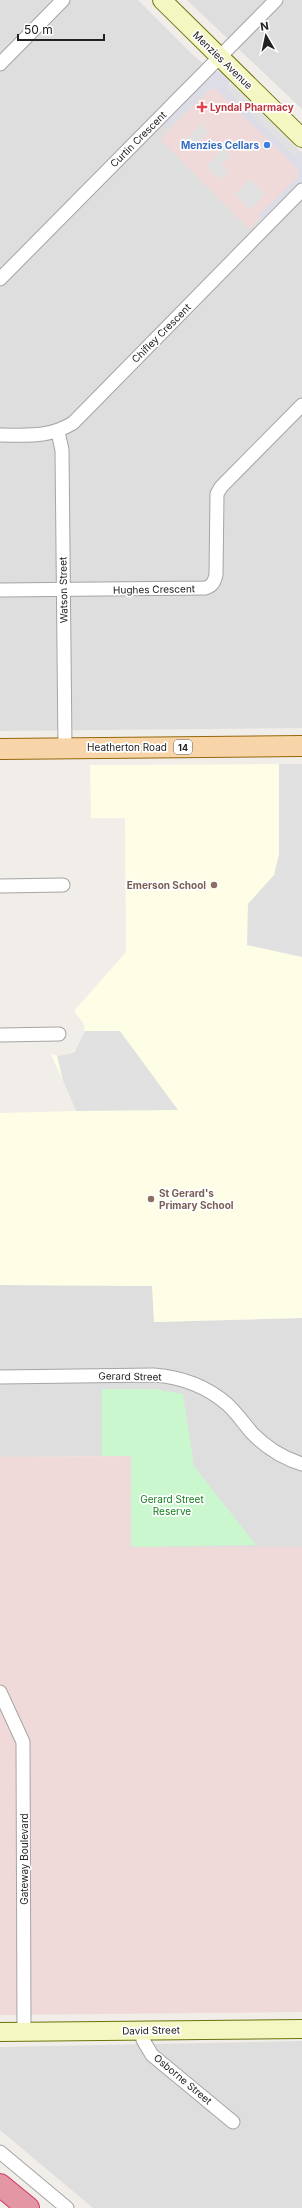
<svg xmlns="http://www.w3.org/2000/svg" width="302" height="2208" viewBox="0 0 302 2208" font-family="Inter,sans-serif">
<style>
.residential{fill:#dfdede}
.commercial{fill:#f0dad9}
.education{fill:#fdfee5}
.park{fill:#caf7cd}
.parking{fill:#e1e1e1}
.plaza{fill:#dddde7}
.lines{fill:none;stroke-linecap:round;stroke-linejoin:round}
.street-casing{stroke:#a5a5a5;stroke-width:15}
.secondary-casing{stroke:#6a750b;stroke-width:20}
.primary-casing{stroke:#966709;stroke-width:22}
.highway-casing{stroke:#d23369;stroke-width:24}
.street{stroke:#fff;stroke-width:13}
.secondary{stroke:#f4f7c1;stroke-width:18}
.primary{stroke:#f7d5a8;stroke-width:20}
.highway{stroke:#e396a4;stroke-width:22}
.health-dot{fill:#e0444e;stroke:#fff;stroke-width:1.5}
.shop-dot{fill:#3f7fe0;stroke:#fff;stroke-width:1.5}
.education-dot{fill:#8d6e63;stroke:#fff;stroke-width:1.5}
.labels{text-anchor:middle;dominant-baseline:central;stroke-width:3.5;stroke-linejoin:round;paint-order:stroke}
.shield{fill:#fff;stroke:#646464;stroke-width:1}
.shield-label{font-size:9px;font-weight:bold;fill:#212121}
.street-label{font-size:10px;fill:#212121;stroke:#fff}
.health-label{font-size:10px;font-weight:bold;fill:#be3a42;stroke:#fff;text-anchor:start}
.shop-label{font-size:10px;font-weight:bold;fill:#366cbe;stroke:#fff;text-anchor:end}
.education-label{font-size:10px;font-weight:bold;fill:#785e54;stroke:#fff;text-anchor:end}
.park-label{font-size:10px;fill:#127c1b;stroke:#fff}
</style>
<rect width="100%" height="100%" fill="#f1eee9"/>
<path class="residential" d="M 0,0 L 138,0 L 193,55 L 221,78 L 249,229 L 302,177 L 302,728 L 0,731 Z
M 187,0 L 302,0 L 302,109 L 227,38 Z
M 0,1285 L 153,1286 L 154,1322 L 302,1318 L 302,1547 L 131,1547 L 131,1456 L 0,1457 Z
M 302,2041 L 302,2208 L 93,2208 L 0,2130 L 0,2047 Z"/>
<path class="commercial" d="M 221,78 L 302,158 L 302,177 L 249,229 L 160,139 Z
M 131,1456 L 131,1547 L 302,1547 L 302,2012 L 0,2015 L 0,1457 Z"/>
<path class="education" d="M 302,764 L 302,1318 L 154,1322 L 152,1286 L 0,1285 L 0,1113 L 76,1111 L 51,1054 L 57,1056 L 69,1054 L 81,1045 L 85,1035 L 84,1024 L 74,1011 L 126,952 L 125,818 L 91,818 L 90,765 Z"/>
<path class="park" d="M 102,1389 L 155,1389 L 183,1394 L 194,1466 L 256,1545 L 131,1547 L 131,1456 L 102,1456 Z"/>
<path class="parking" d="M 231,83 L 301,152 L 294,157 L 226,90 Z
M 203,122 L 205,125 L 203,127 L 209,132 L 191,150 L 183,142 Z
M 223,148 L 231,155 L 222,164 L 229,171 L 220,180 L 206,166 Z
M 250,179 L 265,194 L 250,210 L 235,195 Z
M 279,764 L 302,764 L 302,957 L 247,945 L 248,904 L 274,875 L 279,854 Z
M 85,1031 L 120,1031 L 178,1110 L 76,1111 L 63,1081 L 57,1056 L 69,1054 L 75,1051 Z"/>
<path class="plaza" d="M 221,70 L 231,79 L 227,90 L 294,156 L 302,151 L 302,182 L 263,221 L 258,216 L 298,177 L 298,169 L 226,99 L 216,89 L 208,89 L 168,128 L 163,123 L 213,73 Z"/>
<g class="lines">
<defs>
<path id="street" d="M 0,64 L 63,0
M 0,279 L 276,0
M 58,432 L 62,450 L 65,748
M 0,435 C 28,435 48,438 73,423 L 302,190
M 0,590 L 205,588 C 212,586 214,583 216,575 L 217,494 L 221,487 L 302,405
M 0,886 L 63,885
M 0,1035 L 59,1034
M 0,1377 L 154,1375 C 181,1377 206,1386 227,1404 C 237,1413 244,1424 253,1434 C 267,1448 283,1458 302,1464
M 0,1692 L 23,1742 L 24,2031
M 143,2030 L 143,2040 L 152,2055 L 233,2122
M 0,2152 L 67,2208"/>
<path id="secondary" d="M 162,0 L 302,138
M 0,2032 L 302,2029"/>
<path id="primary" d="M 0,749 L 302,746"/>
<path id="highway" d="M 0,2185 L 28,2208"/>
</defs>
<use href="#street" class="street-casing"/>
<use href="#secondary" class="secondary-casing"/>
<use href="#primary" class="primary-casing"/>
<use href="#highway" class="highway-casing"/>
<use href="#street" class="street"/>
<use href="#secondary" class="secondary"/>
<use href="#primary" class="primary"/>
<use href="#highway" class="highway"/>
</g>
<path class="health-dot" d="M200 101h4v4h4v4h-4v4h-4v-4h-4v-4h4z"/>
<circle class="shop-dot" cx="267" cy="145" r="4"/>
<g class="education-dot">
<circle cx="214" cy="885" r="4"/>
<circle cx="151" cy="1199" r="4"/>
</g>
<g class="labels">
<rect class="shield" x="174" y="740" width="18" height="14" rx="3"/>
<g class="shield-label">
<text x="183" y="747">14</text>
</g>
<g class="street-label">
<text transform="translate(223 60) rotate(44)">Menzies Avenue</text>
<text transform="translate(138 139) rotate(-45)">Curtin Crescent</text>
<text transform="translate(161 333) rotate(-45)">Chifley Crescent</text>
<text transform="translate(154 589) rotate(-1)">Hughes Crescent</text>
<text transform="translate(63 590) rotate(-91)">Watson Street</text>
<text x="127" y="747">Heatherton Road</text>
<text transform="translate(130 1376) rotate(1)">Gerard Street</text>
<text transform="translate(24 1859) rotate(-90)">Gateway Boulevard</text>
<text transform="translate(151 2030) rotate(-1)">David Street</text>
<text transform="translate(183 2079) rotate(40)">Osborne Street</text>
</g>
<g class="health-label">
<text x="210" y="107">Lyndal Pharmacy</text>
</g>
<g class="shop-label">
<text x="259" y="145">Menzies Cellars</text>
</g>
<g class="education-label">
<text x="206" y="885">Emerson School</text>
<text x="159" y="1193" text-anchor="start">St Gerard's<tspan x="159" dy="12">Primary School</tspan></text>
</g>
<g class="park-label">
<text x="172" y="1499">Gerard Street<tspan x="172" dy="12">Reserve</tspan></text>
</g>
</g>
<g transform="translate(266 36) rotate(351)" stroke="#ffffff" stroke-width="3" paint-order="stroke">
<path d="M0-3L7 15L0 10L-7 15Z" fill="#212121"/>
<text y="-6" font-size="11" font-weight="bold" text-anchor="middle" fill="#212121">N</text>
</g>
<path d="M18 34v6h86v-6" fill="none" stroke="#212121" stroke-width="2"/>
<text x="24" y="34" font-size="12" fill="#212121" stroke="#ffffff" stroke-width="3" paint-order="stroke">50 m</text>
</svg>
